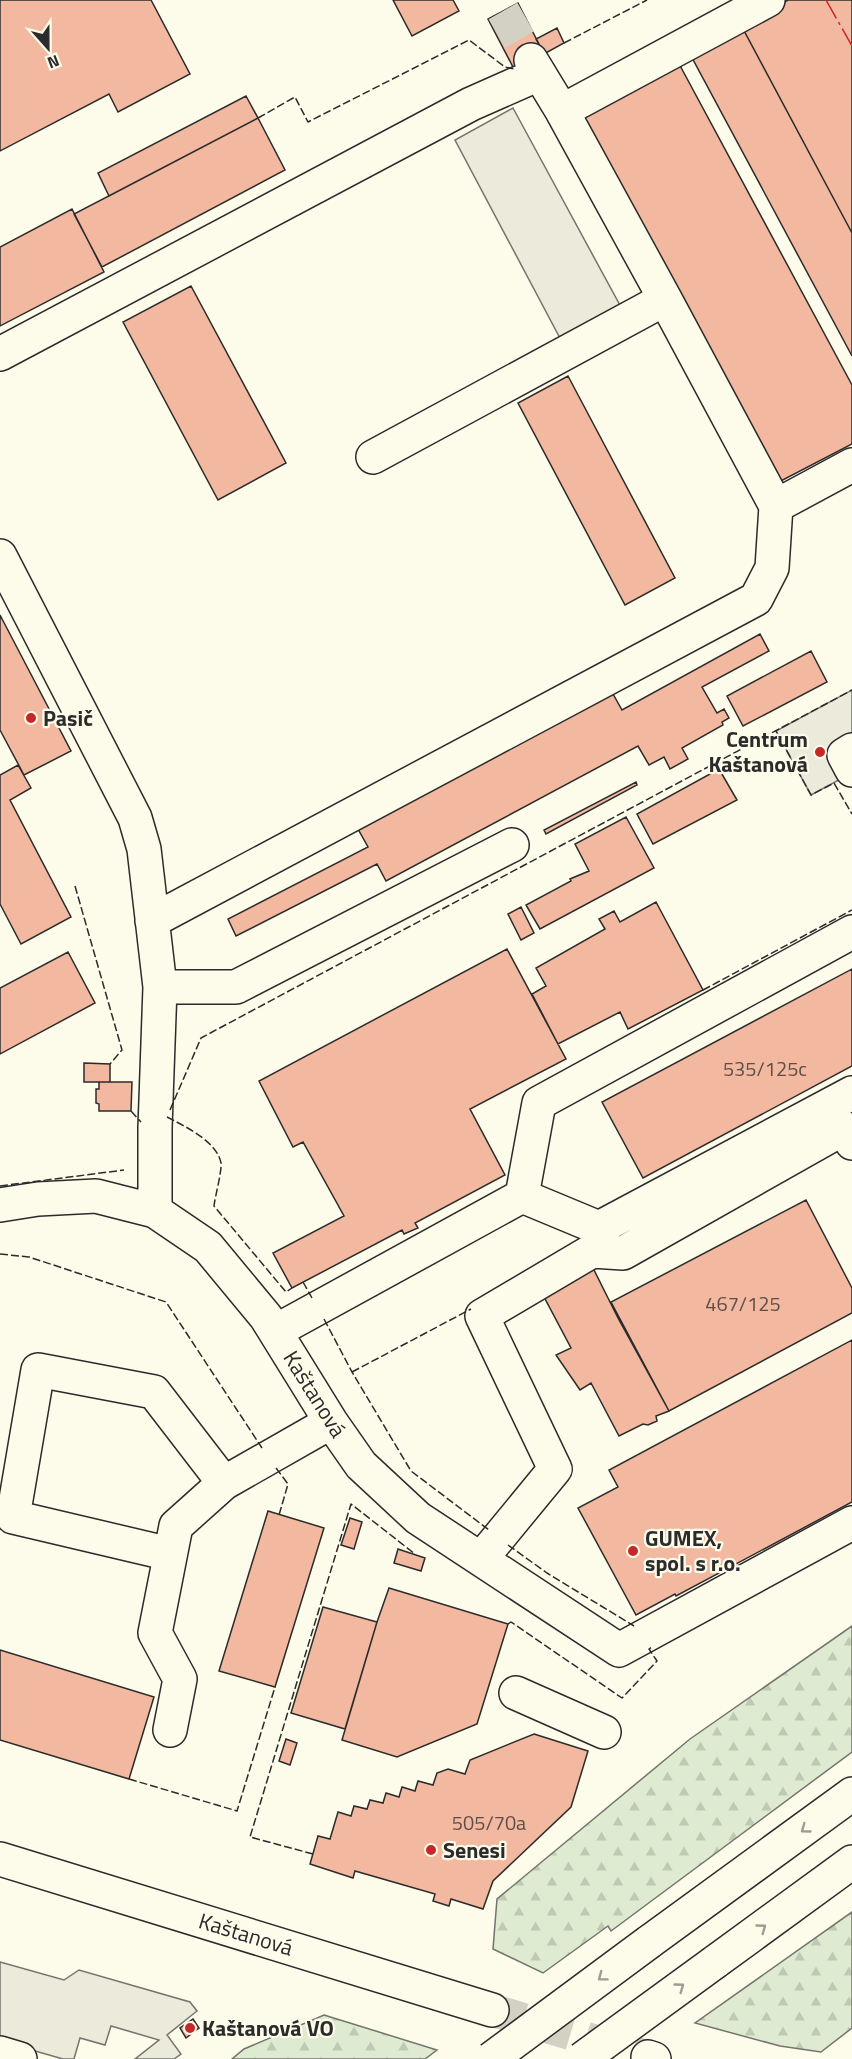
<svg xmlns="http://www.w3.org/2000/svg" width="852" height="2059" viewBox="0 0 852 2059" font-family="'Titillium Web',sans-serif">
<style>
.forest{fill:url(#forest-firs);stroke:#74746e;stroke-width:1.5}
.parking{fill:#eceadb;stroke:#74746e;stroke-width:1.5}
.building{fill:#f2b8a0;stroke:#2b2b2b;stroke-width:1.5}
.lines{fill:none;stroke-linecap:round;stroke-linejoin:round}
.minor-tunnel{stroke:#d3d1c4;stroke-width:33;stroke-dasharray:33 16;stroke-linecap:butt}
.major-tunnel{stroke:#d3d1c4;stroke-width:33;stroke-dasharray:33 16;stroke-linecap:butt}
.minor-casing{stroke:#2b2b2b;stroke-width:36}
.major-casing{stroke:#2b2b2b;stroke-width:36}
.highway-casing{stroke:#2b2b2b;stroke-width:36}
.minor{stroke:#fdfbea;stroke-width:33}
.major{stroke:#fdfbea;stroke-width:33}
.highway{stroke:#fdfbea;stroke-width:33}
.highway-bridge-casing{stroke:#2b2b2b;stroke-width:36;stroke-linecap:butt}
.highway-bridge{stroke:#fdfbea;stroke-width:33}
.fence{stroke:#2b2b2b;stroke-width:1.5;stroke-dasharray:8 3;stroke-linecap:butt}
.power{stroke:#c62828;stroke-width:1.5;stroke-dasharray:21 4.5 3 4.5;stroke-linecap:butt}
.oneway{stroke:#9e9d94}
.poi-dot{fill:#c62828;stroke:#fdfbea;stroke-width:2}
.labels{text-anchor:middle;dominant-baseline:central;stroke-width:4.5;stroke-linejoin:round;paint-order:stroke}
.number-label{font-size:20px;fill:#5d4e48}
.poi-label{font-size:22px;font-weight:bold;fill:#2b2b2b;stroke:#fdfbea;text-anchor:start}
.street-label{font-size:22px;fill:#2b2b2b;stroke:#fdfbea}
</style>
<defs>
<pattern id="forest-firs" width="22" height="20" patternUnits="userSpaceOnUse" patternTransform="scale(1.5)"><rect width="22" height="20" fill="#deebd1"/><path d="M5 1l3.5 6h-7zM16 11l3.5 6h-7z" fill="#bfcab4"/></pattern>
</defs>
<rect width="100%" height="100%" fill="#fdfbea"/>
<path class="forest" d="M 852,1626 L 852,1752 L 611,1931 L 608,1926 L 543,1973 L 493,1949 L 497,1899 L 690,1739 Z
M 852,1912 L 852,2028 L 821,2052 L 780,2046 L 695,2023 Z
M 324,2015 L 437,2050 L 425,2059 L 232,2059 L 244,2049 Z"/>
<path class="parking" d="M 513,108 L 622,309 L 561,340 L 455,140 Z
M 852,690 L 852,773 L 811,795 L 776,731 Z
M 0,1962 L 64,1980 L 79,1970 L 190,2002 L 197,2011 L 167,2035 L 181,2054 L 174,2059 L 135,2059 L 159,2040 L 111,2026 L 105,2045 L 80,2038 L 74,2059 L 63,2059 L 0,2041 Z"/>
<path class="building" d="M 0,0 L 151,0 L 190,74 L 118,112 L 109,94 L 0,151 Z
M 393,0 L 453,0 L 459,11 L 412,36 Z
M 788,0 L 852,0 L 852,233 L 741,25 Z
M 518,3 L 544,54 L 514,69 L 488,19 Z
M 741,25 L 852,233 L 852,356 L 690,54 Z
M 557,28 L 564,43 L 544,54 L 536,39 Z
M 677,60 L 852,385 L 852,444 L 777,483 L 578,112 Z
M 246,96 L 258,118 L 109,196 L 98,173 Z
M 258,118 L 285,170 L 102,267 L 74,214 Z
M 72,209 L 104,272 L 0,326 L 0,247 Z
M 191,286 L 286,463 L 218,500 L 123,322 Z
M 568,376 L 675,578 L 625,605 L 518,403 Z
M 0,615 L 71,751 L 24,775 L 0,730 Z
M 760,634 L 769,651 L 702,687 L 717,713 L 724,709 L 729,718 L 722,722 L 723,725 L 682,748 L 688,759 L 670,769 L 664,757 L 649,765 L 638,746 L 386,881 L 377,864 L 236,936 L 228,919 L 368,847 L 358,829 L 613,694 L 622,710 Z
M 811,651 L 827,682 L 743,726 L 727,696 Z
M 18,765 L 31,788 L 10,800 L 71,917 L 21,944 L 0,904 L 0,775 Z
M 719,769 L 737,800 L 653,844 L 637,814 Z
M 636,782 L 637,785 L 546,834 L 544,830 Z
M 626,817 L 654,868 L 540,929 L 526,905 L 571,881 L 570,879 L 589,871 L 575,844 Z
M 656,902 L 703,990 L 628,1029 L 620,1012 L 558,1044 L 532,994 L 546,986 L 536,968 L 605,929 L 599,919 L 614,911 L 620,922 Z
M 521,907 L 534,933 L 521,940 L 508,914 Z
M 507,949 L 566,1059 L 470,1109 L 505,1175 L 415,1223 L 418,1228 L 404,1234 L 402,1230 L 292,1288 L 273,1253 L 344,1216 L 303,1142 L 293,1147 L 259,1081 Z
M 68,952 L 95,1003 L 0,1054 L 0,988 Z
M 852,969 L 852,1066 L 643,1178 L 602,1102 Z
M 84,1063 L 110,1064 L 110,1082 L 84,1082 Z
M 99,1082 L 132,1082 L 131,1111 L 99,1111 L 99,1104 L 96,1103 L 96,1089 L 99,1089 Z
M 806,1200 L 852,1288 L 852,1313 L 669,1411 L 611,1302 Z
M 593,1268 L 618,1318 L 669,1411 L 656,1416 L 657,1421 L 648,1425 L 643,1424 L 619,1436 L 591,1383 L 580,1390 L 556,1355 L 571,1348 L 543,1295 Z
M 852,1340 L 852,1502 L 676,1596 L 675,1594 L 636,1615 L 578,1508 L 618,1487 L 609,1470 Z
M 268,1511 L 324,1528 L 275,1687 L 219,1671 Z
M 350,1518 L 362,1522 L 354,1549 L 341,1545 Z
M 398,1549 L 425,1558 L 421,1571 L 394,1563 Z
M 389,1588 L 508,1624 L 477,1724 L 397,1757 L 342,1740 L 377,1622 Z
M 323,1607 L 377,1622 L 345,1729 L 291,1713 Z
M 0,1650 L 154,1697 L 129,1779 L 0,1740 Z
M 534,1734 L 588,1751 L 571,1807 L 493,1881 L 483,1909 L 451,1899 L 449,1906 L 433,1901 L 435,1894 L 355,1871 L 353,1878 L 310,1864 L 318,1836 L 330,1839 L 338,1812 L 351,1816 L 354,1806 L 367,1809 L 370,1800 L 383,1803 L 386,1793 L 399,1797 L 402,1787 L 415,1791 L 418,1781 L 433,1785 L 437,1773 L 448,1769 L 465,1774 L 470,1760 Z
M 286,1739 L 297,1743 L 290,1765 L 279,1761 Z
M 193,2019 L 199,2028 L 186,2038 L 180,2028 Z"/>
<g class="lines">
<path class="minor-tunnel" d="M 503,11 L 531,60"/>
<path class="major-tunnel" d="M 492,2010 L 648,2057"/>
<defs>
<path id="minor" d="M 562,111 L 768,0
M 0,354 L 471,104 L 539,74
M 373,457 L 665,299
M 776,506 L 852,465
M 0,556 L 135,818 L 144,849 L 160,987 L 155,1128 L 155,1211
M 852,750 L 844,755 L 852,770
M 152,921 L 756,599 L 772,568 L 776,506 L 665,299 L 562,111 L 531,60
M 160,987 L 236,987 L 512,845
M 522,1196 L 599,1228 L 852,1093
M 0,1205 L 38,1199 L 96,1196 L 155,1211 L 208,1247 L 266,1317 L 331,1422 L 361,1465 L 418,1518 L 619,1650 L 852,1523
M 276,1331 L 522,1196 L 539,1103 L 852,932
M 170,1554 L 13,1517 L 38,1370 L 154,1392 L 224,1483 L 331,1422
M 481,1559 L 555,1469 L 482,1316 L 592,1251 L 623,1253 L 844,1128 L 852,1143
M 516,1693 L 604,1732
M 170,1730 L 180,1679 L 155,1633 L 176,1526 L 224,1483
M 0,2053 L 20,2059"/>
<path id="major" d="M 0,1859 L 492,2010
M 648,2057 L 654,2059"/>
<path id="highway" d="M 649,1942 L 852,1794
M 715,1962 L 852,1862"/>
</defs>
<use href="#minor" class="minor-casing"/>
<use href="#major" class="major-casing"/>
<use href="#highway" class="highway-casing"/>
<use href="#minor" class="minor"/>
<use href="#major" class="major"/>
<use href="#highway" class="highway"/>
<defs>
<path id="highway-bridge" d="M 491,2059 L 649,1942
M 582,2059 L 715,1962"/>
</defs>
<use href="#highway-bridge" class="highway-bridge-casing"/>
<use href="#highway-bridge" class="highway-bridge"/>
<path class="fence" d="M 564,43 L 647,0
M 258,118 L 295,97 L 308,122 L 469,40 L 505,67 L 514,69
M 776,731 L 811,795 L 834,783 L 852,814
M 75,886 L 122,1050 L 110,1064
M 703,990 L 852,910
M 170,1110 L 201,1038 L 852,690
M 131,1111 L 141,1122
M 167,1117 C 184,1126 217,1141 221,1163 C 222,1171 215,1197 214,1206 L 286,1292 L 292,1288
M 0,1186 L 124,1170
M 0,1254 L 29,1257 L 166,1302 L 262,1448
M 303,1282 L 312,1298
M 324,1319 L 352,1372 L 411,1471 L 489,1530
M 352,1372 L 471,1309
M 276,1468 L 288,1484 L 279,1515
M 508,1545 L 547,1573 L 634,1626
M 508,1624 L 511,1622 L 622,1698 L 657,1661 L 649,1649 L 652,1647
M 129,1779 L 237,1811 L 275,1687
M 313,1854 L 250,1837 L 351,1504 L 415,1554"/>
<path class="power" d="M 826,0 L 852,46"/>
</g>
<defs><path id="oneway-chevron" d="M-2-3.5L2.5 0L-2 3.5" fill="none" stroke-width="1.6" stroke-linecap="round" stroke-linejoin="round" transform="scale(1.5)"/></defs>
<g class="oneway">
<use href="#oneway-chevron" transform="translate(805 1829) rotate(144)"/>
<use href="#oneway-chevron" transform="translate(762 1928) rotate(-36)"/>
<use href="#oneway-chevron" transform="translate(602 1977) rotate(143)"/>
<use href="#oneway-chevron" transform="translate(680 1987) rotate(-36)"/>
</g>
<g class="poi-dot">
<circle cx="31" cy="718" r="6"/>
<circle cx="820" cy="752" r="6"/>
<circle cx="633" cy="1551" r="6"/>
<circle cx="431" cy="1850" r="6"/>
<circle cx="190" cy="2028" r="6"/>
</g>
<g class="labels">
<g class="number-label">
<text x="765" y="1068">535/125c</text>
<text x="743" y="1303">467/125</text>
<text x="489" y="1822">505/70a</text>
</g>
<g class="poi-label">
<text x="43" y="718">Pasič</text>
<text x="808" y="739" text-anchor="end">Centrum<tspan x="808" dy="25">Kaštanová</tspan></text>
<text x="645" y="1538">GUMEX,<tspan x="645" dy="25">spol. s r.o.</tspan></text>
<text x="443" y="1850">Senesi</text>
<text x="202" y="2028">Kaštanová VO</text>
</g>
<g class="street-label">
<text transform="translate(315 1394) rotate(58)">Kaštanová</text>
<text transform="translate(246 1934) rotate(17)">Kaštanová</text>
</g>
</g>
<g transform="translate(48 48) rotate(159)" stroke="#fdfbea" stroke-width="4.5" paint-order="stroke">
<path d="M0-4.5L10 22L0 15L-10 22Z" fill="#2b2b2b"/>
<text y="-9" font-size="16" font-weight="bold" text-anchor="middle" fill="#2b2b2b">N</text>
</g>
</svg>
